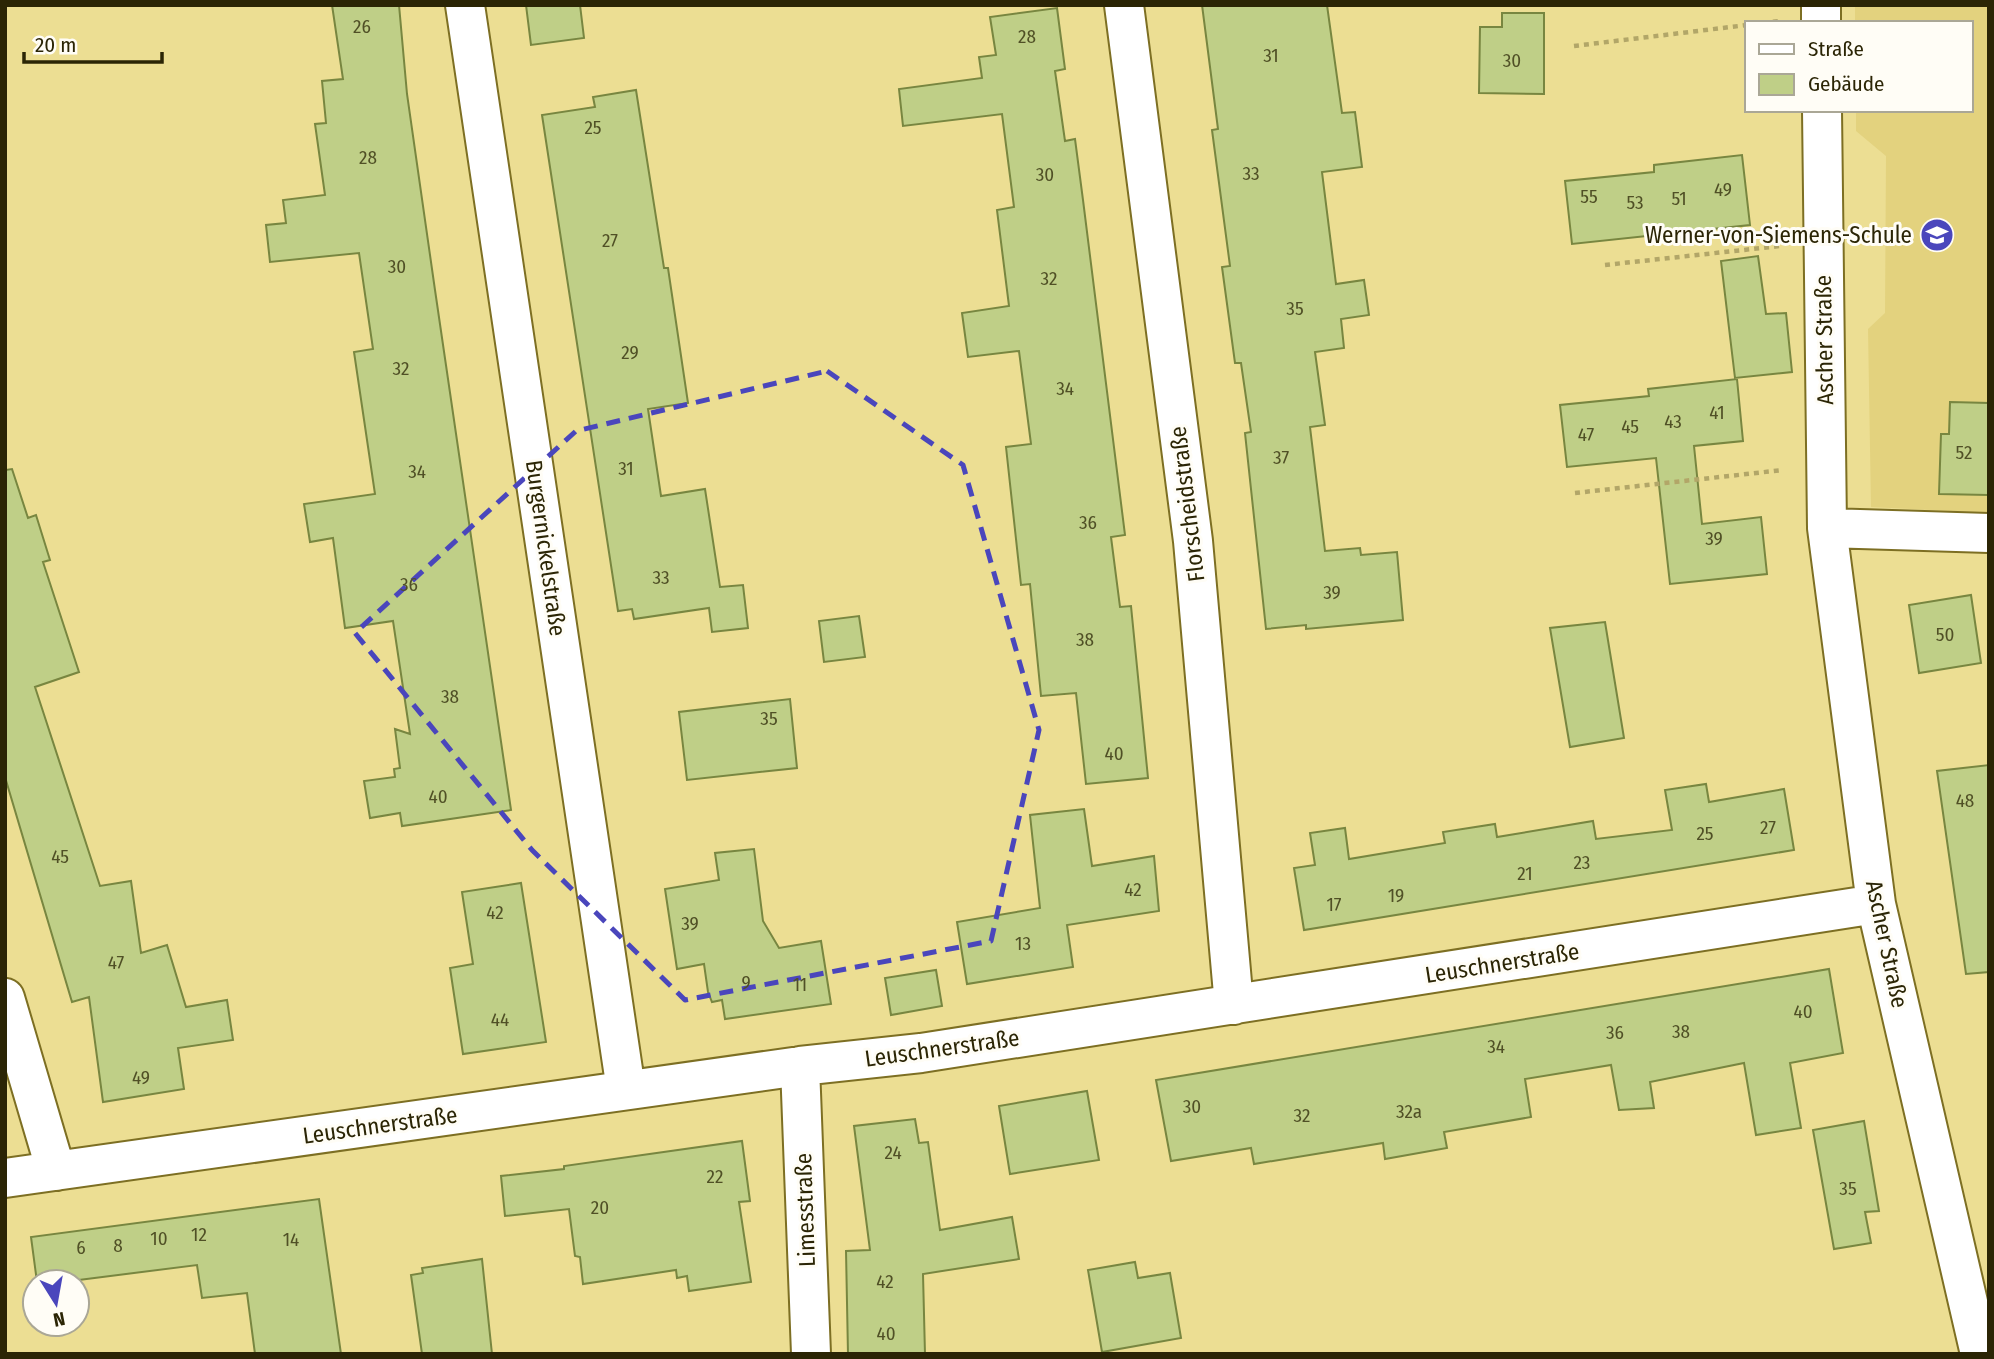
<svg xmlns="http://www.w3.org/2000/svg" width="1994" height="1359" viewBox="0 0 1994 1359" font-family="'Fira Sans Condensed',sans-serif">
<style>
.built{fill:#e3d27e}
.building{fill:#bfcf87;stroke:#788640;stroke-width:2}
.lines{fill:none;stroke-linecap:round;stroke-linejoin:round}
.minor-casing{stroke:#7d6f23;stroke-width:42}
.path{stroke:#b2a668;stroke-width:4.5;stroke-dasharray:5 5;stroke-linecap:butt}
.minor{stroke:#fff;stroke-width:38}
.marked{fill:none;stroke:#4a46bc;stroke-width:5;stroke-dasharray:14 9;stroke-linejoin:round}
.labels{text-anchor:middle;dominant-baseline:central;stroke-width:6;stroke-linejoin:round;paint-order:stroke}
.number-label{font-size:19px;fill:#505026}
.poi-label{font-size:23px;fill:#2b2505;stroke:#fffdf6;text-anchor:end}
.street-label{font-size:23px;fill:#2b2505;stroke:#fffdf6}
</style>
<rect width="100%" height="100%" fill="#ecde93"/>
<path class="built" d="M 1855,5 L 1989,5 L 1989,513 L 1871,507 L 1868,329 L 1885,313 L 1886,156 L 1856,131 L 1856,110 L 1971,110 L 1971,23 L 1855,23 Z"/>
<path class="building" d="M 332,5 L 399,5 L 407,94 L 435,290 L 511,810 L 402,826 L 400,813 L 370,818 L 364,781 L 395,777 L 394,769 L 400,768 L 395,729 L 410,734 L 393,621 L 345,628 L 333,538 L 310,542 L 304,504 L 375,494 L 354,352 L 373,349 L 359,253 L 270,262 L 266,225 L 286,223 L 283,200 L 325,195 L 315,124 L 326,123 L 322,81 L 343,79 Z
M 526,5 L 580,5 L 584,38 L 531,45 Z
M 1202,5 L 1327,5 L 1342,113 L 1355,112 L 1362,167 L 1322,172 L 1336,284 L 1364,280 L 1369,315 L 1341,319 L 1344,348 L 1315,352 L 1325,425 L 1310,427 L 1325,551 L 1360,548 L 1361,555 L 1397,552 L 1403,620 L 1306,629 L 1306,625 L 1266,629 L 1245,433 L 1251,432 L 1241,363 L 1235,363 L 1222,267 L 1230,266 L 1212,130 L 1218,129 Z
M 1057,8 L 1065,69 L 1055,71 L 1065,141 L 1075,139 L 1083,200 L 1125,535 L 1111,537 L 1120,607 L 1131,606 L 1148,778 L 1086,784 L 1076,693 L 1041,696 L 1030,584 L 1021,585 L 1006,447 L 1031,444 L 1019,351 L 968,357 L 962,313 L 1009,306 L 997,210 L 1014,207 L 1002,114 L 903,126 L 899,89 L 982,78 L 979,57 L 996,55 L 990,17 Z
M 1502,13 L 1544,13 L 1544,94 L 1479,93 L 1480,27 L 1502,27 Z
M 636,90 L 664,268 L 668,268 L 688,403 L 648,409 L 661,496 L 705,489 L 720,587 L 743,585 L 748,628 L 712,632 L 709,608 L 634,619 L 632,609 L 618,611 L 542,115 L 595,107 L 593,97 Z
M 1742,155 L 1750,225 L 1572,244 L 1565,181 L 1654,172 L 1654,165 Z
M 1758,256 L 1766,314 L 1786,313 L 1792,372 L 1735,378 L 1721,261 Z
M 1737,379 L 1743,441 L 1694,446 L 1702,524 L 1761,517 L 1767,574 L 1670,584 L 1656,458 L 1567,467 L 1560,405 L 1649,396 L 1648,389 Z
M 1950,402 L 1989,403 L 1988,495 L 1939,494 L 1941,434 L 1949,434 Z
M 12,469 L 28,518 L 36,515 L 50,560 L 43,562 L 79,672 L 35,687 L 100,886 L 131,881 L 141,953 L 167,945 L 186,1007 L 227,1000 L 233,1040 L 178,1048 L 184,1089 L 103,1102 L 89,997 L 72,1002 L 5,777 L 5,470 Z
M 1971,595 L 1981,663 L 1919,673 L 1909,605 Z
M 859,616 L 865,657 L 824,662 L 819,621 Z
M 1605,622 L 1624,738 L 1570,747 L 1550,628 Z
M 790,699 L 797,768 L 687,780 L 679,712 Z
M 1989,765 L 1989,972 L 1966,974 L 1937,771 Z
M 1706,784 L 1709,802 L 1784,789 L 1794,850 L 1304,930 L 1294,868 L 1315,865 L 1310,833 L 1345,828 L 1349,859 L 1445,843 L 1443,832 L 1495,824 L 1497,837 L 1593,821 L 1596,839 L 1672,830 L 1665,790 Z
M 1084,809 L 1092,866 L 1154,856 L 1159,911 L 1067,925 L 1073,967 L 967,984 L 957,922 L 1040,908 L 1030,815 Z
M 754,849 L 763,921 L 779,948 L 821,941 L 831,1004 L 725,1019 L 722,1000 L 712,1002 L 708,992 L 704,964 L 677,969 L 665,889 L 719,880 L 715,853 Z
M 521,883 L 546,1042 L 463,1054 L 450,968 L 473,964 L 462,892 Z
M 1829,969 L 1843,1053 L 1790,1063 L 1801,1128 L 1756,1135 L 1744,1063 L 1650,1082 L 1654,1108 L 1619,1110 L 1611,1065 L 1525,1079 L 1531,1117 L 1444,1132 L 1447,1148 L 1385,1159 L 1383,1143 L 1254,1164 L 1251,1148 L 1171,1161 L 1156,1080 Z
M 936,970 L 942,1006 L 891,1015 L 885,978 Z
M 1087,1091 L 1099,1160 L 1010,1174 L 999,1106 Z
M 915,1119 L 919,1143 L 928,1142 L 940,1230 L 1012,1217 L 1019,1259 L 923,1274 L 925,1354 L 848,1354 L 846,1251 L 870,1250 L 854,1126 Z
M 1864,1121 L 1879,1211 L 1865,1212 L 1871,1243 L 1834,1249 L 1813,1130 Z
M 742,1141 L 750,1201 L 739,1202 L 751,1282 L 689,1291 L 687,1276 L 677,1278 L 676,1270 L 583,1284 L 580,1257 L 575,1256 L 569,1209 L 505,1216 L 501,1176 L 564,1169 L 564,1166 Z
M 319,1199 L 341,1354 L 255,1354 L 247,1293 L 202,1298 L 197,1265 L 63,1282 L 37,1282 L 31,1237 Z
M 482,1259 L 492,1354 L 422,1354 L 411,1275 L 423,1273 L 422,1268 Z
M 1135,1262 L 1138,1278 L 1170,1273 L 1181,1338 L 1102,1352 L 1088,1270 Z"/>
<g class="lines">
<defs>
<path id="minor" d="M 465,5 L 626,1090
M 1124,5 L 1193,541 L 1234,1005
M 1821,5 L 1821,23
M 1822,110 L 1827,528 L 1876,904 L 1980,1354
M 1827,528 L 1989,533
M 5,998 L 56,1171
M 800,1066 L 811,1354
M 5,1178 L 800,1066 L 921,1053 L 1876,904"/>
</defs>
<use href="#minor" class="minor-casing"/>
<path class="path" d="M 1763,23 L 1779,21
M 1574,46 L 1747,25
M 1605,265 L 1780,246
M 1575,493 L 1783,470"/>
<use href="#minor" class="minor"/>
</g>
<path class="marked" d="M 827,371 L 963,465 L 1039,730 L 991,941 L 685,1000 L 532,850 L 355,633 L 576,431 Z"/>
<defs>
<symbol id="school-disc" viewBox="-11 -11 22 22"><circle r="9.5" fill="#4a46bc" stroke="#fffdf6"/><path d="M0-5L7-2L0 1L-7-2ZM-4 1L0 2.5L4 1V4Q0 6-4 4Z" fill="#fff"/></symbol>
</defs>
<g fill-rule="evenodd">
<use href="#school-disc" x="1918" y="216" width="38" height="38"/>
</g>
<g class="labels">
<g class="number-label">
<text x="362" y="26">26</text>
<text x="1027" y="36">28</text>
<text x="1271" y="55">31</text>
<text x="1512" y="60">30</text>
<text x="593" y="127">25</text>
<text x="368" y="157">28</text>
<text x="1251" y="173">33</text>
<text x="1045" y="174">30</text>
<text x="1723" y="189">49</text>
<text x="1589" y="196">55</text>
<text x="1679" y="198">51</text>
<text x="1635" y="202">53</text>
<text x="610" y="240">27</text>
<text x="397" y="266">30</text>
<text x="1049" y="278">32</text>
<text x="1295" y="308">35</text>
<text x="630" y="352">29</text>
<text x="401" y="368">32</text>
<text x="1065" y="388">34</text>
<text x="1717" y="412">41</text>
<text x="1673" y="421">43</text>
<text x="1630" y="426">45</text>
<text x="1586" y="434">47</text>
<text x="1964" y="452">52</text>
<text x="1281" y="457">37</text>
<text x="626" y="468">31</text>
<text x="417" y="471">34</text>
<text x="1088" y="522">36</text>
<text x="1714" y="538">39</text>
<text x="661" y="577">33</text>
<text x="409" y="584">36</text>
<text x="1332" y="592">39</text>
<text x="1945" y="634">50</text>
<text x="1085" y="639">38</text>
<text x="450" y="696">38</text>
<text x="769" y="718">35</text>
<text x="1114" y="753">40</text>
<text x="438" y="796">40</text>
<text x="1965" y="800">48</text>
<text x="1768" y="827">27</text>
<text x="1705" y="833">25</text>
<text x="60" y="856">45</text>
<text x="1582" y="862">23</text>
<text x="1525" y="873">21</text>
<text x="1133" y="889">42</text>
<text x="1396" y="895">19</text>
<text x="1334" y="904">17</text>
<text x="495" y="912">42</text>
<text x="690" y="923">39</text>
<text x="1023" y="943">13</text>
<text x="116" y="962">47</text>
<text x="746" y="982">9</text>
<text x="800" y="984">11</text>
<text x="1803" y="1011">40</text>
<text x="500" y="1019">44</text>
<text x="1681" y="1031">38</text>
<text x="1615" y="1032">36</text>
<text x="1496" y="1046">34</text>
<text x="141" y="1077">49</text>
<text x="1192" y="1106">30</text>
<text x="1409" y="1111">32a</text>
<text x="1302" y="1115">32</text>
<text x="893" y="1152">24</text>
<text x="715" y="1176">22</text>
<text x="1848" y="1188">35</text>
<text x="600" y="1207">20</text>
<text x="199" y="1234">12</text>
<text x="159" y="1238">10</text>
<text x="291" y="1239">14</text>
<text x="118" y="1245">8</text>
<text x="81" y="1247">6</text>
<text x="885" y="1281">42</text>
<text x="886" y="1333">40</text>
</g>
<g class="poi-label">
<text x="1912" y="235">Werner-von-Siemens-Schule</text>
</g>
<g class="street-label">
<text transform="translate(1824 340) rotate(-91)">Ascher Straße</text>
<text transform="translate(1187 504) rotate(-97)">Florscheidstraße</text>
<text transform="translate(546 548) rotate(82)">Burgernickelstraße</text>
<text transform="translate(1887 944) rotate(78)">Ascher Straße</text>
<text transform="translate(1502 963) rotate(-9)">Leuschnerstraße</text>
<text transform="translate(942 1048) rotate(-8)">Leuschnerstraße</text>
<text transform="translate(380 1125) rotate(-8)">Leuschnerstraße</text>
<text transform="translate(805 1210) rotate(-92)">Limesstraße</text>
</g>
</g>
<rect width="1994" height="1359" fill="none" stroke="#2b2505" stroke-width="14"/>
<rect x="1745" y="21" width="228" height="91" fill="#fffdf6" stroke="#aaa796" stroke-width="2"/>
<rect x="1759" y="44" width="35" height="10" fill="#ffffff" stroke="#aaa796" stroke-width="2"/>
<text x="1808" y="56" font-size="21" fill="#2b2505">Straße</text>
<rect x="1759" y="74" width="35" height="21" fill="#bfcf87" stroke="#aaa796" stroke-width="2"/>
<text x="1808" y="91" font-size="21" fill="#2b2505">Gebäude</text>
<g transform="translate(56 1303) rotate(169)"><circle r="33" fill="#fffdf6" stroke="#aaa796" stroke-width="2"/>
<path d="M0-5L12 26L0 18L-12 26Z" fill="#4a46bc"/>
<text y="-10" font-size="19" font-weight="bold" text-anchor="middle" fill="#2b2505">N</text>
</g>
<path d="M24 52v10h138v-10" fill="none" stroke="#2b2505" stroke-width="3.5"/>
<text x="35" y="52" font-size="21" fill="#2b2505" stroke="#fffdf6" stroke-width="5" paint-order="stroke">20 m</text>
</svg>
